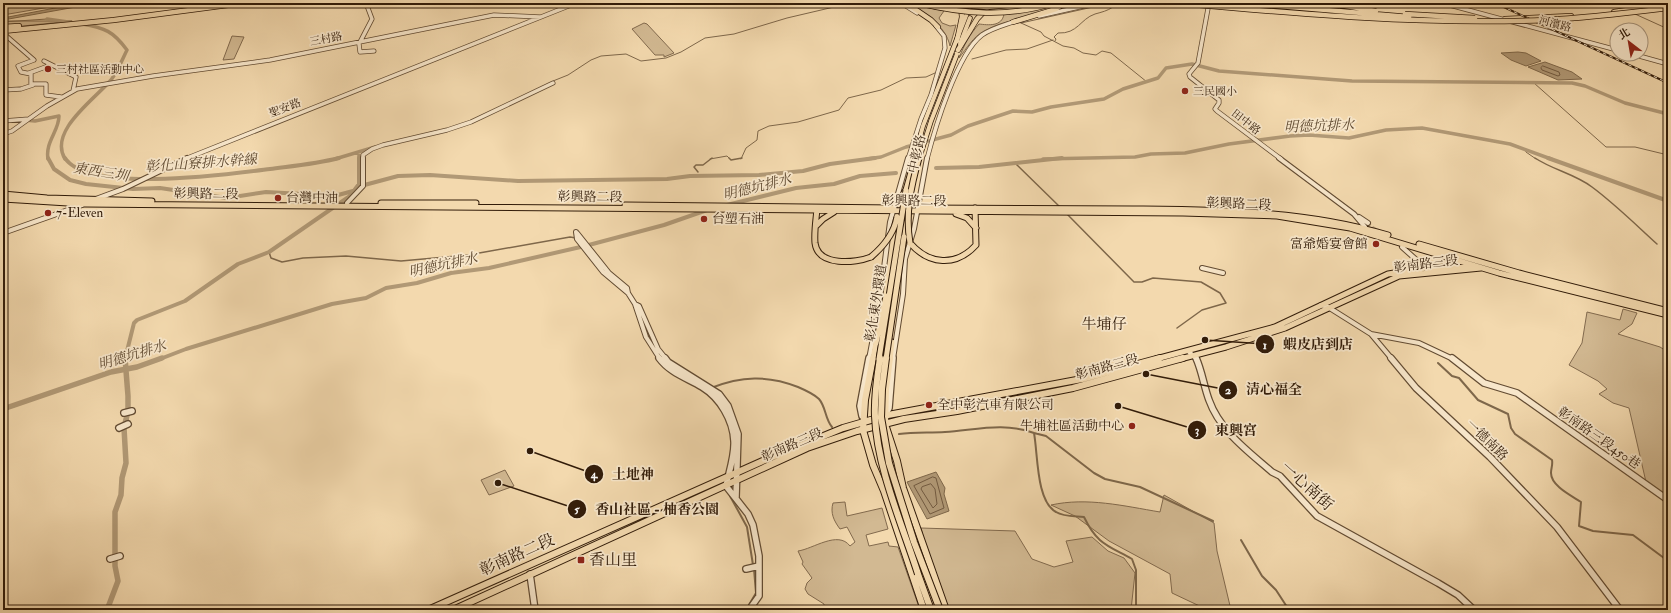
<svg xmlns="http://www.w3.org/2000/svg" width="1671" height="613" viewBox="0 0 1671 613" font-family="'IM FELL Double Pica','Noto Serif TC',serif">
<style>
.green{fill:#d2b992;stroke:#826a4e}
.water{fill:#b19976;stroke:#7e674a}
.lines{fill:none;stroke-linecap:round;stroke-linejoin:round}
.shore{stroke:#725a40;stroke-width:1}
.stream-far2{stroke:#7e674a;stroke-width:1}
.stream-far1{stroke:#7e674a;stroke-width:1.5}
.stream{stroke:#7e674a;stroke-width:2}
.canal-far2{stroke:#b19976;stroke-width:3.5}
.canal-far1{stroke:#b19976;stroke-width:4}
.canal{stroke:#b19976;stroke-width:5.5}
.minor-tunnel{stroke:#ccb38d;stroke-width:4;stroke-dasharray:4 2;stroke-linecap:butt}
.minor-far2-casing{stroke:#624b32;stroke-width:5}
.minor-far1-casing{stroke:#624b32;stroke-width:6}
.minor-casing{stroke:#624b32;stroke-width:8}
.major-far2-casing{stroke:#321c09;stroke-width:5.5}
.major-far1-casing{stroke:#321c09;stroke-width:7}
.major-casing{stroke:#321c09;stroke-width:8}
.highway-casing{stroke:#321c09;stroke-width:6}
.minor-far2{stroke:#f7e6ca;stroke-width:3.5}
.minor-far1{stroke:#f7e6ca;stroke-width:4}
.minor{stroke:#f7e6ca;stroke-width:5.5}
.major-far2{stroke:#f3d9ae;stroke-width:4}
.major-far1{stroke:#f3d9ae;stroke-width:5}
.major{stroke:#f3d9ae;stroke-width:6}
.highway{stroke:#f3d9ae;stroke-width:4.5}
.rail-casing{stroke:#321c09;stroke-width:2}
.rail{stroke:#f7e6ca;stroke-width:1;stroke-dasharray:3.5;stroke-linecap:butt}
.major-bridge-far2-casing{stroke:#321c09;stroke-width:5.5;stroke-linecap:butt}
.major-bridge-far1-casing{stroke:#321c09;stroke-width:7;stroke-linecap:butt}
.major-bridge-casing{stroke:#321c09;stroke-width:8;stroke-linecap:butt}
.highway-bridge-casing{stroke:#321c09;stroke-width:6;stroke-linecap:butt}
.major-bridge-far2{stroke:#f3d9ae;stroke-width:4}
.major-bridge-far1{stroke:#f3d9ae;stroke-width:5}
.major-bridge{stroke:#f3d9ae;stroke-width:6}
.highway-bridge{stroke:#f3d9ae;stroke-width:4.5}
.poi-dot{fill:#8f2418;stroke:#f7e6ca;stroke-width:1.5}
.labels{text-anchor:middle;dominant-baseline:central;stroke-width:3.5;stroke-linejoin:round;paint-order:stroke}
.far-street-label{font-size:11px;fill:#321c09;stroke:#f7e6ca}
.far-poi-label{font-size:11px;fill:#321c09;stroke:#f7e6ca;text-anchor:start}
.street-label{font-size:13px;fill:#321c09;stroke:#f7e6ca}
.poi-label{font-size:13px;fill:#321c09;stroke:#f7e6ca;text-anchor:start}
.water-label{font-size:14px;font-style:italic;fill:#5e482f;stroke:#f7e6ca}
.quarter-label{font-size:15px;fill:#321c09;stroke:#f7e6ca}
.near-street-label{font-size:16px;fill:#321c09;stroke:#f7e6ca}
.near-poi-label{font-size:16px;fill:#321c09;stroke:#f7e6ca;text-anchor:start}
.leader{fill:none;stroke:#321c09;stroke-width:1.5}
.callout-dot{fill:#321c09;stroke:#f7e6ca;stroke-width:1.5}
.mark-label{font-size:12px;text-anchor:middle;font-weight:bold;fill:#fff}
.callout-label{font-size:14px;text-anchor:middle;font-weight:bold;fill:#321c09;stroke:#f7e6ca;stroke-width:3.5;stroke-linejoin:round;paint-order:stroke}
</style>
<rect width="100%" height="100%" fill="#f3d9ae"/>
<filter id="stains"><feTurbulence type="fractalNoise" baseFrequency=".005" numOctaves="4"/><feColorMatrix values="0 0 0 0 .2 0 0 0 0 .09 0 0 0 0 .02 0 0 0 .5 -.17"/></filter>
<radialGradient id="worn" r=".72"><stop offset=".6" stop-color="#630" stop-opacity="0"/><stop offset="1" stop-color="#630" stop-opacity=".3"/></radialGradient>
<path class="green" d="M 9,3 L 73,3 L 3,15 L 3,8 Z
M 908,3 L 944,11 L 939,18 L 942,23 L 950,26 L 956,25 L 950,46 C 945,24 925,15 908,3 Z
M 1057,3 L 1064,3 C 1040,18 1009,17 984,31 C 973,37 967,48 959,58 C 964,45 970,34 979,24 C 988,25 1002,27 1004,14 L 1047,7 Z
M 3,21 L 72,21 L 3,28 Z
M 644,23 L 647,24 L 674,53 L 664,57 L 664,55 L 655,55 L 632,29 Z
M 232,36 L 244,37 L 234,59 L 223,60 Z
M 1623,309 L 1637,313 L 1632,324 L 1618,334 L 1660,347 L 1668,352 L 1668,497 L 1646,482 L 1629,408 L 1613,403 L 1599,394 L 1607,389 L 1598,381 L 1569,365 L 1582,343 L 1587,312 L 1620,320 Z
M 505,470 L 514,486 L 489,495 L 481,480 Z
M 1164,495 L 1214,523 L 1217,551 L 1231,610 L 1208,610 L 1172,593 L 1170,574 L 1109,541 L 1075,516 L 1051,505 C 1087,497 1124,506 1160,512 Z
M 845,502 L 847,516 L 882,508 L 888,529 L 866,535 L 869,546 L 888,542 L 889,546 L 898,547 L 920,610 L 824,610 L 824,604 L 808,594 L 805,589 L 807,583 L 812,578 L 802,564 L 803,562 L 798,551 C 813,549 838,530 850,546 L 855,542 L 847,527 L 840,529 C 834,521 830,513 833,503 Z
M 921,528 L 1015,531 L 1032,559 L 1054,567 L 1073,562 L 1066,541 L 1092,537 L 1108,551 L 1124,558 L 1135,573 L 1131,610 L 947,610 L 931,567 Z"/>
<path class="water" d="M 81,3 L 98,3 L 3,20 L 3,18 Z
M 1518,52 L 1526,53 L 1541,61 L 1526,66 L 1511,60 L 1501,53 Z
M 1545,62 L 1572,72 L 1582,79 L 1558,80 L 1528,67 Z
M 936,472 L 945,488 L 944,494 L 949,511 L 927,519 L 907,482 Z"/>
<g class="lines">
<path class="shore" d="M 1543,66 L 1559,72 L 1560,75 L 1558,76 L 1542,70 L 1541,68 Z
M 933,477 L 936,478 L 937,482 L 944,508 L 930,514 L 914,486 Z
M 931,484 L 935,489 L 937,504 L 933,508 L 921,489 L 922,487 Z"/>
<path class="stream-far2" d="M 1614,3 L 1625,9
M 1635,14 L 1668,29
M 3,22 L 47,19
M 1021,23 L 1041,32 L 1044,36 L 1063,46 L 1074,48 L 1083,53 L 1096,55 L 1102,51 L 1111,53 L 1147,82
M 1021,23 L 1111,3
M 1055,41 L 1056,39 L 1054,37 L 1058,33 C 1078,34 1080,19 1095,14 C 1102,12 1107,11 1113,7 L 1106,5
M 972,59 L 1006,50 L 1027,49 L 1053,40
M 553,81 L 568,75 L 591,60 L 601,56 L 626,54 L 641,61 L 666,58 L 681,52 L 705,38 L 734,34 L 787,18 L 851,3 L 877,3
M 1534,83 L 1606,147 L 1635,147 L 1668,155
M 1525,149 L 1526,152 L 1536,159
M 710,159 L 727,156 L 730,159
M 741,159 L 746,148 L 757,140 L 758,131 L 769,126 L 798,122 L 839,110 L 848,98 L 881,90 L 906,78 L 926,77 L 935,73"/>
<path class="stream-far1" d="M 729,158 L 731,160 L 742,158
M 1535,158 C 1553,170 1575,174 1592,187 C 1615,204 1636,225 1657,244
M 1015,163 L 1061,208
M 698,172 L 694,167 L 696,165 L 703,165 L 712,158
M 1066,213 L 1134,282 L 1142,282 L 1153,278 L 1201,282 L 1220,293 L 1226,303 L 1202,310 L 1177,328
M 269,252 L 271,258 L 282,262 L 303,258 L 346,256 L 401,261 L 468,255 L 570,237 L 576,238
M 643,319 L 651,342"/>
<path class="stream" d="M 1438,363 L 1452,376 L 1459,378 L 1478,400 L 1508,414 L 1511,428 L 1515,434 L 1552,460 C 1553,465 1551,468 1551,473 C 1551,486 1572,496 1581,502 L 1579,526 L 1593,531 L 1633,535 L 1668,561
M 711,388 C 741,376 768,375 798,387 C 805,390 814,394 819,399 C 826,407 825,419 832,427
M 1034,433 L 1046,436 L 1094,473 L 1105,479 L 1140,487 L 1213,521
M 899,434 C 914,432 930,433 945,432 C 976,430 1004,422 1034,433 C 1038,454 1036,501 1056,512 C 1064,517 1075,516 1084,517 C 1097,544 1107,545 1132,559 L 1136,570 L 1136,610
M 730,496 L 747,527 L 753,565
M 1241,540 L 1262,576 L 1276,590 L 1289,610
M 746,610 L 756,593 L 754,569"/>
<path class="canal-far2" d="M 47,19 L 75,23
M 24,120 L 35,121 L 59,116 C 59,131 45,142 48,159
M 359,152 L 359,159
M 65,159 C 48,131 95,99 111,80 C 118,71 122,60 127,50 C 113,31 105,28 82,24
M 335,159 L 375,147
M 867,159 L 881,157 L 906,147 L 951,135 L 968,126 L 1013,111 L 1032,112 L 1051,107 L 1104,99 L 1123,89 L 1158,78 L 1166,68 L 1192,64 L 1219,71 L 1352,81 L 1572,83 L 1585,86 L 1625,103 L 1668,114
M 1043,159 L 1135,157 L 1151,154 L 1185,153 L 1229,144 L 1290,136 L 1309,135 L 1349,138 L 1386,130 L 1422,128 L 1510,144 L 1551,159"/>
<path class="canal-far1" d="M 48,158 L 54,169 L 70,180 L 86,184 L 133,189 L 160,188 L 227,198 L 266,192 L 303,194 L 327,198 L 353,191
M 65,158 C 88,194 230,174 270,169 C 293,166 316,164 339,158
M 1548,158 L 1668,201
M 936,168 L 979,167 L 1062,158
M 357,187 L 398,176 L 430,175 L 518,181 L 667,179 L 690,176 L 759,175 L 803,171 L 830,164 L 875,158
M 727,205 L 796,188 L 834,184 L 860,176 L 896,173
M 125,359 L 134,323 L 137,320 L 185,301 L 238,264 L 269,252 L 350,196 L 359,184 L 359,158
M 160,359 L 186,349 L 332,304 L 366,298 L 386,288 L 417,283 L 451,273 L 489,268 L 585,246 L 664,225 L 707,210"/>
<path class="canal" d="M 3,409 L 111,372 L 137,367 L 162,358
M 107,610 L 118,581 L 115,566 L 115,512 L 121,495 L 122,478 L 126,463 L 124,428 L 128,411 L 128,396 L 125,358"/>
<path class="minor-tunnel" d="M 1367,224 L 1379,232"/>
<defs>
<path id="minor-far2" d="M 366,3 L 372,19 L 359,44 L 360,52 L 374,51
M 901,3 L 917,13
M 1209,3 L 1198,63 L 1189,74 L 1190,77 L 1219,100 L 1219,103 L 1215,109 L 1217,111 L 1281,159
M 1442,3 L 1617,50
M 1039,16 L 1097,3
M 4,34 L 34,60 L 18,66 L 21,72 L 31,74 L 31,84 L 46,84 L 46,95 L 61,97
M 1632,54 L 1668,64
M 44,61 L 76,77 L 73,91
M 29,73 L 51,65
M 3,90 L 21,89 L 33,85
M 3,121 L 29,119
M 3,134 L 12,131 L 47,106 L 77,89 L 153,76 L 270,60 L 494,15 L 540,17
M 185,159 L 576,3
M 363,159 L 363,155 L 372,149 L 383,145 L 447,130 L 471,122 L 553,83
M 908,159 L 921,119 L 931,95 L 945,48 L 944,36 L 936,26
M 927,159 C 935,128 957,54 982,35 C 992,28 1005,25 1016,21"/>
<path id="minor-far1" d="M 1279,158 L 1354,214 L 1365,227
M 96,199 L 123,189 L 187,158
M 347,203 L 363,186 L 363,158
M 1359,217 L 1368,223
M 576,232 L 577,239 L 603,272 L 628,293 L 635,304 L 639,306 L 658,349 L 666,359
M 3,233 L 82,205
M 577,233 L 609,273 L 627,288 L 628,293
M 1402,247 L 1430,272
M 1202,268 L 1223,273
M 635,304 L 646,337 L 660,359
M 1321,305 L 1328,307 L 1371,334 L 1392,359
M 1371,334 L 1419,343 L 1453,359
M 1188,351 L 1197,359
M 869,359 L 879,306 L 890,222 L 908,158
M 893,359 L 903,294 L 905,259 L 914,229 L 927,158"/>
<path id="minor" d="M 659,358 C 670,373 687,378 702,387 C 720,398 733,420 734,441 C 735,455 729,472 726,486 L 748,514 L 753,525 L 759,556 L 759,596 L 749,610
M 665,358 L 668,362 L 719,394 L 728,406 L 738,434 L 736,497
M 1196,358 C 1202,371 1204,387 1209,400 C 1220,431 1248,451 1272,472 L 1280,476 L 1317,516 L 1438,583 L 1458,595 L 1474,610
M 1391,358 L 1416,388 L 1490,457 L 1557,527 L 1620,610
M 1452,358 L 1484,383 L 1517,393 L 1668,500
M 124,413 L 132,411
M 886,413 L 889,408 L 893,358
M 862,416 L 860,406 L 869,358
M 119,428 L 128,424
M 110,559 L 120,556
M 746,569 L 759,566
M 530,574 L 535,610"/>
<path id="major-far2" d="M 960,44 L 970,18
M 914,159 L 923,126 L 971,3"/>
<path id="major-far1" d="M 3,194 L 47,198 L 152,201
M 3,199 L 84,204 L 1183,213 L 1277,216 L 1350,228 L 1499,273 L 1668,315
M 900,199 L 906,190 L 915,158
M 381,203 L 476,203
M 625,205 L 894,208
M 921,208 C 992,208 1062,209 1133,209 C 1219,210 1305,210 1388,235
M 817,209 C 816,220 814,232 815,243 C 818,267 856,263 871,257
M 956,214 L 967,218 L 976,228
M 816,226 L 823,219 L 834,212
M 904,237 L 907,218
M 910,243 C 929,265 956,267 976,245 L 975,208
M 1419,244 L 1519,273 L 1668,311
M 873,359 L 876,343
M 890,359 L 892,342
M 1156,359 L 1275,327 L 1388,274 L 1426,268 L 1472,266
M 1180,359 L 1226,347 L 1285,328 L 1399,276 L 1481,268"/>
<path id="major" d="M 873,358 L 865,400 L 863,430 L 873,465 L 884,491 L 924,610
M 890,358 L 886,389 L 885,424 L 897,461 L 903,488 L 946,610
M 918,574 L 931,610
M 428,610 L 765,460 L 843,428 L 888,415 L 1082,379 L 1160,358
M 453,610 L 807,448 L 857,431 L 904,419 L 957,411 L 1073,388 L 1183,358"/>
<path id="highway" d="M 906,3 L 931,20 L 938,27
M 1217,3 L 1331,14
M 1614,12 L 1668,4
M 1505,19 L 1571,16
M 1013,22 L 1056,9 L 1065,3
M 3,27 L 19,26
M 3,31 L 114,20 L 243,3
M 957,41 L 962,17 L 961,6
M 958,50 L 977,19 L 992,3"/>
</defs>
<use href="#minor-far2" class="minor-far2-casing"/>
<use href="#minor-far1" class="minor-far1-casing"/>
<use href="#minor" class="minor-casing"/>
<use href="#major-far2" class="major-far2-casing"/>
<use href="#major-far1" class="major-far1-casing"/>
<use href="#major" class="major-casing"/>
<use href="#highway" class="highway-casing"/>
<use href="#minor-far2" class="minor-far2"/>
<use href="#minor-far1" class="minor-far1"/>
<use href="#minor" class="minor"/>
<use href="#major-far2" class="major-far2"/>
<use href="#major-far1" class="major-far1"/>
<use href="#major" class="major"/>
<use href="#highway" class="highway"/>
<defs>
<path id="rail" d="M 1495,3 L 1668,83"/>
</defs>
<use href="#rail" class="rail-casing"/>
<use href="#rail" class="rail"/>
<defs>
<path id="major-bridge-far2" d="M 919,159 L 931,121 L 957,54"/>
<path id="major-bridge-far1" d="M 910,243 C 905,214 911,186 919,158
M 871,257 C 884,246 894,234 897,217
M 876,343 L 886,296
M 879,359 L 906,190
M 886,359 L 904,237"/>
<path id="major-bridge" d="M 880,358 C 877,378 874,396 875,416 C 877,468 902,524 918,574
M 886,358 L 882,389 L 881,417 L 889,463 L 914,542 L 940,610"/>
<path id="highway-bridge" d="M 918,3 C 964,14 1008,18 1054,3
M 940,3 L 987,7 L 1034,3
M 1177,3 C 1299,14 1422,25 1545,20 C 1586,18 1627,13 1668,8
M 1243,3 L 1409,17
M 1328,3 L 1376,11
M 1405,14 L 1475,18"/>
</defs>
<use href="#major-bridge-far2" class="major-bridge-far2-casing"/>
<use href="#major-bridge-far1" class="major-bridge-far1-casing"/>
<use href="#major-bridge" class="major-bridge-casing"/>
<use href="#highway-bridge" class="highway-bridge-casing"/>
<use href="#major-bridge-far2" class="major-bridge-far2"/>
<use href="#major-bridge-far1" class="major-bridge-far1"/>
<use href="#major-bridge" class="major-bridge"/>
<use href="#highway-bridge" class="highway-bridge"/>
</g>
<g class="poi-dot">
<circle cx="48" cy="69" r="4"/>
<circle cx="1185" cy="91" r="4"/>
<circle cx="278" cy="198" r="4"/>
<circle cx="48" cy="213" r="4"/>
<circle cx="704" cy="219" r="4"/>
<circle cx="1376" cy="244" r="4"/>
<circle cx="929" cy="405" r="4"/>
<circle cx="1132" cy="426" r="4"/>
<rect x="577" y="556" width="8" height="8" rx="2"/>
</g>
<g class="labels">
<g class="far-street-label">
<text transform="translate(1555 24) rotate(15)">河濱路</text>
<text transform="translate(326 39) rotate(-11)">三村路</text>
<text transform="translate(285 108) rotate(-21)">聖安路</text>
<text transform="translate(1246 122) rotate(38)">田中路</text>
</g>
<g class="far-poi-label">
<text x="56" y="69">三村社區活動中心</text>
<text x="1193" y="91">三民國小</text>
</g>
<g class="street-label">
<text transform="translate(917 154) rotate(-77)">中彰路</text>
<text transform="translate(206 194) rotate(1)">彰興路二段</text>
<text transform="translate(590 197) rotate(1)">彰興路二段</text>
<text transform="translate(914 201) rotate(1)">彰興路二段</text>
<text transform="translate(1239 204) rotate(2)">彰興路二段</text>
<text transform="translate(1426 264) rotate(-7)">彰南路三段</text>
<text transform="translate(876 303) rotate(-81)">彰化東外環道</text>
<text transform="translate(1107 367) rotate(-15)">彰南路三段</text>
<text transform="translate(1599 438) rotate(35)">彰南路三段450巷</text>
<text transform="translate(1487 440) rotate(44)">一德南路</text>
<text transform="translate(792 445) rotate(-23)">彰南路三段</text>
</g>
<g class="poi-label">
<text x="286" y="198">台灣中油</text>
<text x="56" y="213">7-Eleven</text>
<text x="712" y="219">台塑石油</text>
<text x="1368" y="244" text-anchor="end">富爺婚宴會館</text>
<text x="937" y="405">全中彰汽車有限公司</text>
<text x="1124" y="426" text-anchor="end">牛埔社區活動中心</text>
</g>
<g class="water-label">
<text transform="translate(1319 126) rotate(-2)">明德坑排水</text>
<text transform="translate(201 163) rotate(-4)">彰化山寮排水幹線</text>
<text transform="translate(101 172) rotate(9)">東西三圳</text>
<text transform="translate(757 187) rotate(-14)">明德坑排水</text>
<text transform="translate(443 265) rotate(-12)">明德坑排水</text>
<text transform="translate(132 355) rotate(-17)">明德坑排水</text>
</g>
<g class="quarter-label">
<text x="1104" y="324">牛埔仔</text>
</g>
<g class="near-street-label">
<text transform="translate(1307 486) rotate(42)">一心南街</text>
<text transform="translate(517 555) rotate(-24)">彰南路二段</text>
</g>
<g class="near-poi-label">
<text x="589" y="560">香山里</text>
</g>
</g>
<path class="leader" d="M1205 340L1265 344M1146 374L1228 390M1118 406L1197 430M530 451L594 474M498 483L577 509"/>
<g class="callout-dot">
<circle cx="1205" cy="340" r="4"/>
<circle cx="1146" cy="374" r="4"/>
<circle cx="1118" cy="406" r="4"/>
<circle cx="530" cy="451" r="4"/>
<circle cx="498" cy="483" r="4"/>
<circle cx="1265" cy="344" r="10"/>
<circle cx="1228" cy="390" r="10"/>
<circle cx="1197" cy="430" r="10"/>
<circle cx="594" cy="474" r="10"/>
<circle cx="577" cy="509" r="10"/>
</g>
<g class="mark-label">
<text x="1265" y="349">1</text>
<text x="1228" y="394">2</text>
<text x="1197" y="434">3</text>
<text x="594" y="478">4</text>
<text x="577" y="513">5</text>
</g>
<g class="callout-label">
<text x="1318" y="349">蝦皮店到店</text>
<text x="1274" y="394">清心福全</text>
<text x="1236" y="435">東興宮</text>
<text x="633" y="479">土地神</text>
<text x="657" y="514">香山社區 - 柚香公園</text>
</g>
<rect width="1671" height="613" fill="none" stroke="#f3d9ae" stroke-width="16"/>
<rect x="4" y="4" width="1663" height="605" fill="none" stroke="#321c09" stroke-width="2"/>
<rect x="8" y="8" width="1655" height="597" fill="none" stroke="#321c09"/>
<g transform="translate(1629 42) rotate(329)"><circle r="19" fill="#f7e6ca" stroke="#a8957d"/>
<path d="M0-3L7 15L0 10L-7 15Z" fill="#8f2418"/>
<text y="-6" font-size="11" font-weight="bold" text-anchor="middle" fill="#321c09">北</text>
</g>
<rect width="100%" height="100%" filter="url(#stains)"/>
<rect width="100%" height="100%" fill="url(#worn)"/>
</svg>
